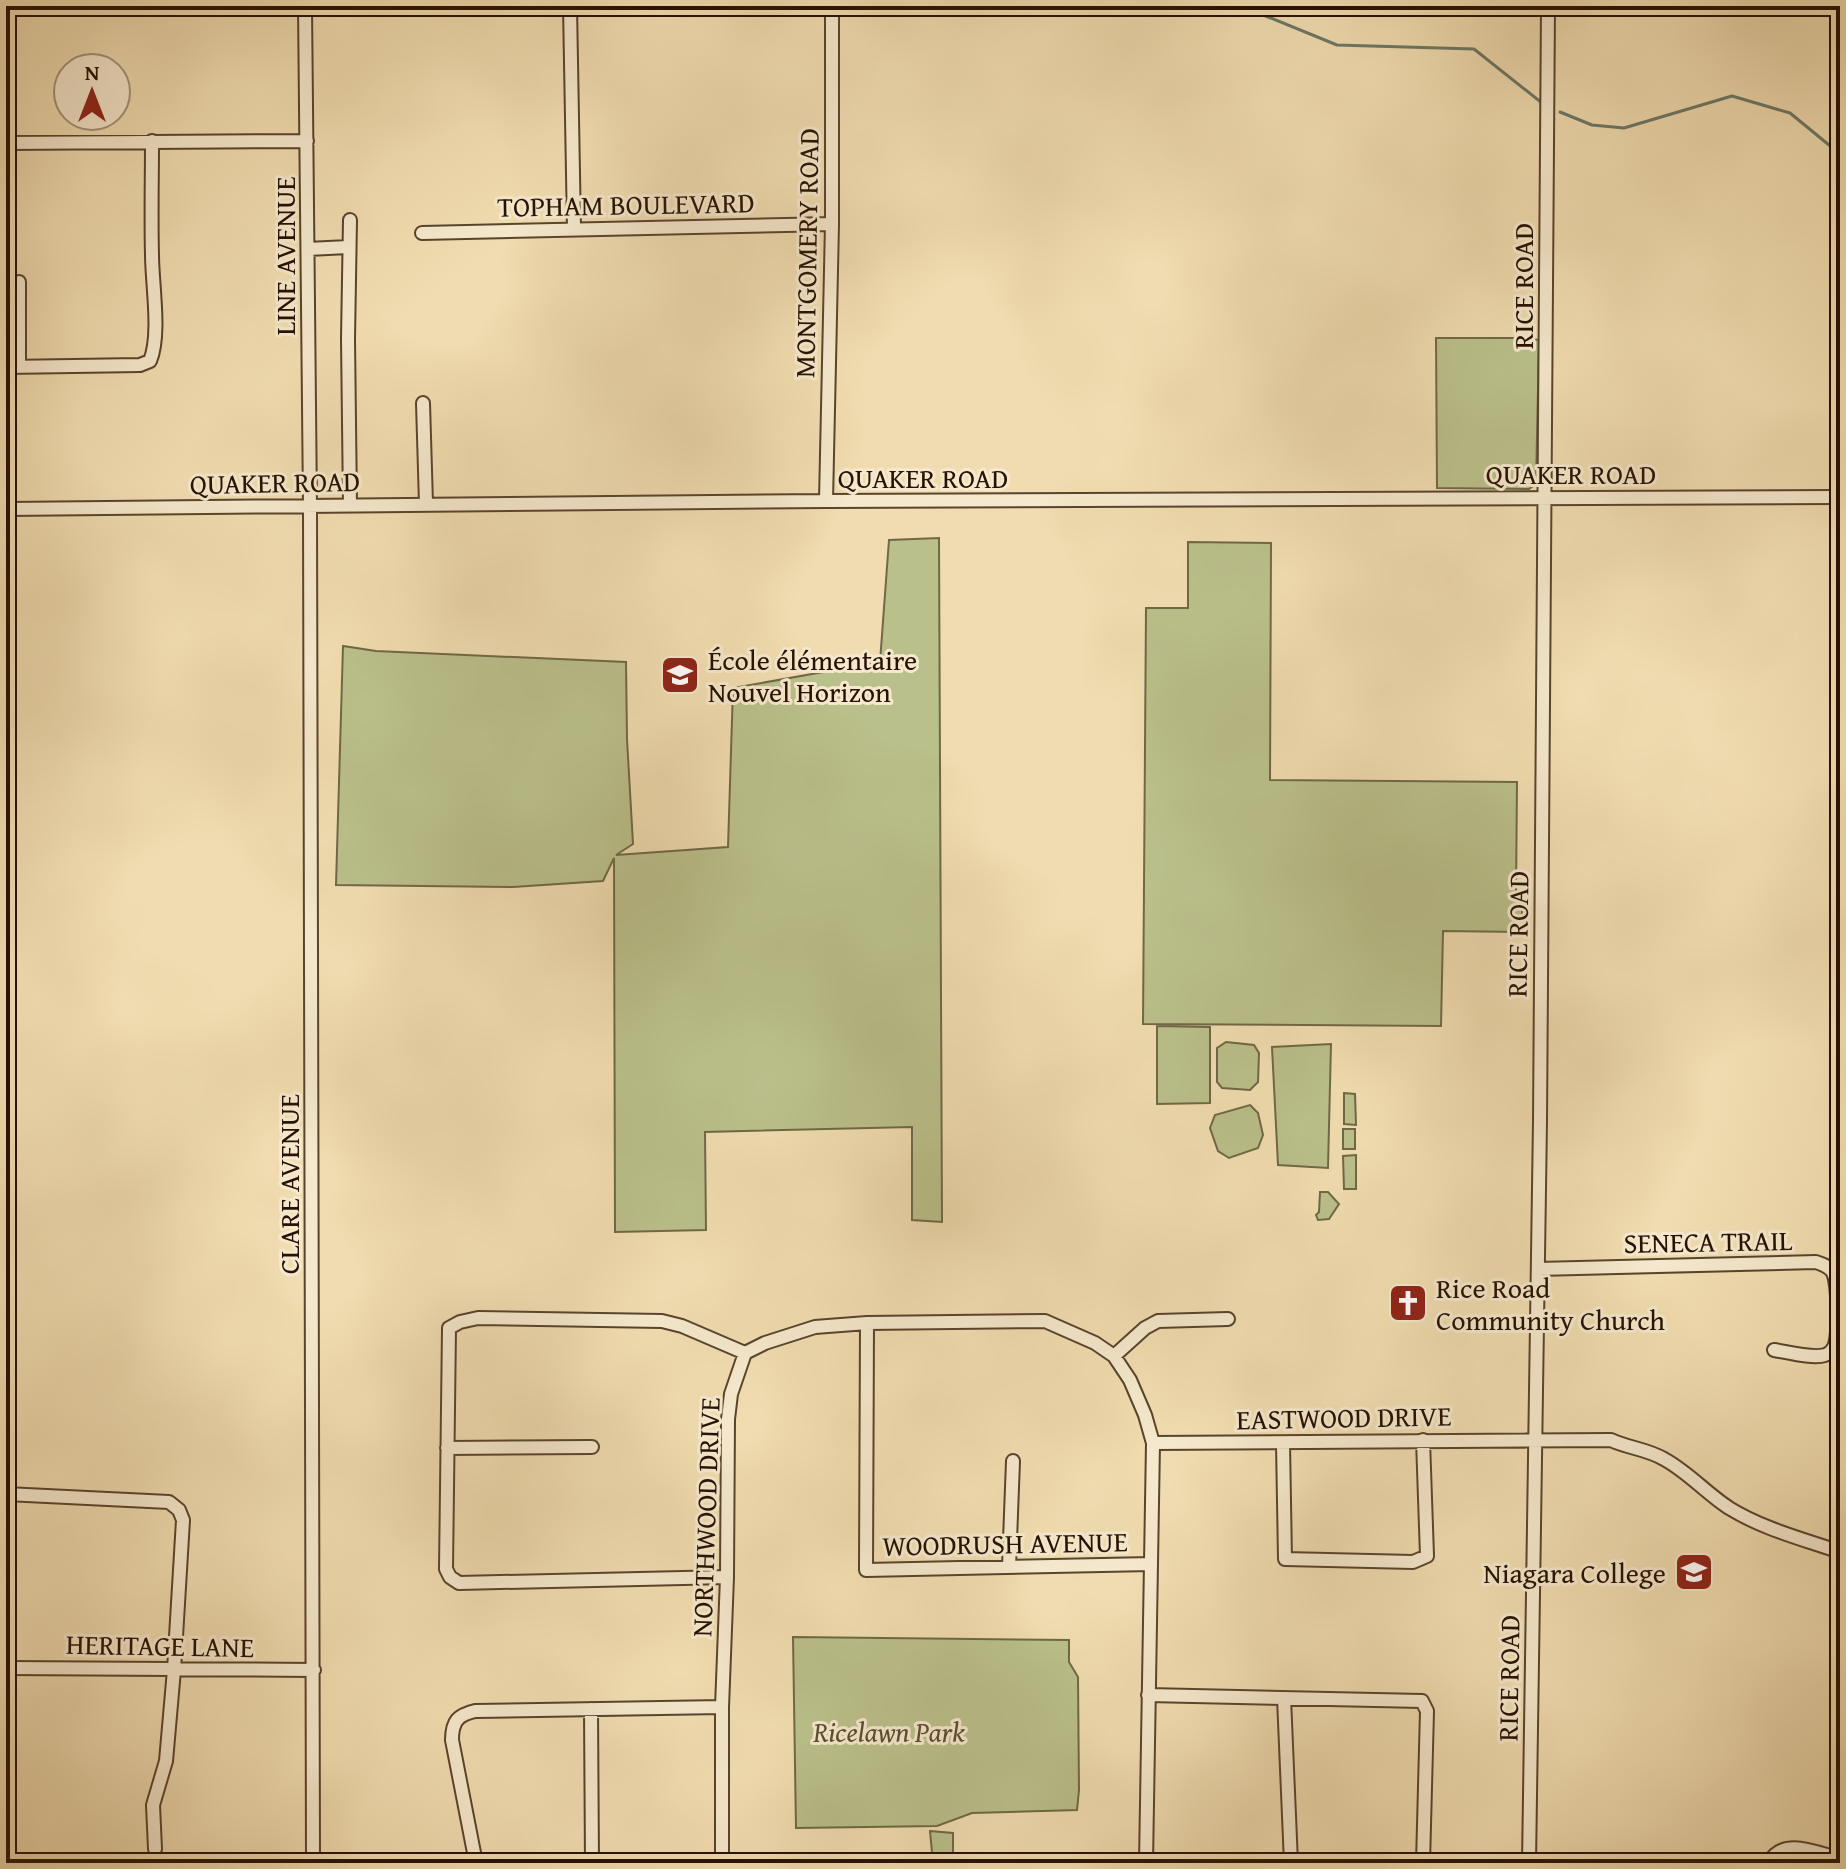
<svg xmlns="http://www.w3.org/2000/svg" width="1846" height="1869" viewBox="0 0 1846 1869" font-family="'Gentium Book Plus',serif">
<style>
.green{fill:#bac08b;stroke:#706846;stroke-width:2}
.lines{fill:none;stroke-linecap:round;stroke-linejoin:round}
.stream{stroke:#6c7867;stroke-width:3}
.minor-casing{stroke:#59442c;stroke-width:16}
.minor{stroke:#f5e8cc;stroke-width:12}
.labels{text-anchor:middle;dominant-baseline:central;stroke-width:6;stroke-linejoin:round;paint-order:stroke}
.street-label{font-size:28px;fill:#271100;stroke:#f5e8cc}
.poi-label{font-size:28px;fill:#271100;stroke:#f5e8cc;text-anchor:start}
.park-label{font-size:28px;font-style:italic;fill:#5a4e31;stroke:#f5e8cc}
</style>
<rect width="100%" height="100%" fill="#f0dcb0"/>
<filter id="stains"><feTurbulence type="fractalNoise" baseFrequency=".0025" numOctaves="4"/><feColorMatrix values="0 0 0 0 .2 0 0 0 0 .09 0 0 0 0 .02 0 0 0 .5 -.17"/></filter>
<radialGradient id="worn" r=".72"><stop offset=".6" stop-color="#630" stop-opacity="0"/><stop offset="1" stop-color="#630" stop-opacity=".3"/></radialGradient>
<path class="green" d="M 1436,338 L 1527,338 L 1539,340 L 1536,484 L 1529,489 L 1437,488 Z
M 939,538 L 942,1222 L 912,1220 L 912,1127 L 705,1132 L 706,1230 L 615,1232 L 614,858 L 603,881 L 513,887 L 336,885 L 343,646 L 376,651 L 626,662 L 627,739 L 633,844 L 616,855 L 728,847 L 733,688 L 880,662 L 889,540 Z
M 1188,542 L 1271,543 L 1270,780 L 1517,782 L 1516,894 L 1522,895 L 1522,932 L 1443,931 L 1441,1026 L 1143,1024 L 1146,608 L 1188,608 Z
M 1157,1026 L 1210,1027 L 1210,1103 L 1157,1104 Z
M 1226,1042 L 1254,1045 L 1259,1053 L 1258,1082 L 1250,1090 L 1222,1088 L 1217,1082 L 1217,1048 Z
M 1331,1044 L 1328,1168 L 1278,1165 L 1272,1047 Z
M 1344,1093 L 1355,1094 L 1356,1125 L 1344,1124 Z
M 1250,1105 L 1258,1113 L 1263,1135 L 1258,1148 L 1229,1158 L 1218,1151 L 1210,1128 L 1215,1115 Z
M 1343,1129 L 1355,1129 L 1355,1149 L 1343,1149 Z
M 1356,1155 L 1356,1189 L 1344,1189 L 1343,1156 Z
M 1320,1192 L 1328,1192 L 1339,1204 L 1329,1219 L 1318,1220 L 1316,1215 L 1319,1212 Z
M 793,1637 L 1069,1640 L 1069,1662 L 1078,1677 L 1079,1790 L 1077,1810 L 972,1813 L 937,1826 L 796,1828 Z
M 930,1831 L 953,1833 L 953,1863 L 933,1863 Z"/>
<g class="lines">
<path class="stream" d="M 1184,6 L 1251,10 L 1337,45 L 1474,49 L 1542,103
M 1560,112 L 1592,125 L 1624,128 L 1732,96 L 1790,113 L 1840,154"/>
<defs>
<path id="minor" d="M 305,6 L 310,505 L 313,1863
M 570,6 L 574,229
M 6,143 L 307,141
M 350,220 L 348,339 L 350,505
M 422,233 L 832,224
M 308,249 L 348,247
M 19,366 L 19,282
M 6,367 L 140,365 L 150,361 C 161,335 152,284 152,255 C 151,217 152,179 152,141
M 423,403 L 426,504
M 826,501 L 832,224 L 832,6
M 6,509 L 826,501 L 1840,497
M 1538,1269 L 1816,1262 C 1822,1264 1828,1266 1832,1271 C 1839,1281 1839,1336 1834,1347 C 1832,1351 1829,1354 1825,1355 C 1813,1359 1787,1352 1774,1350
M 867,1323 L 866,1570 L 1151,1564
M 6,1340 L 8,1340
M 1114,1356 L 1145,1328 L 1158,1321 L 1228,1319
M 1153,1443 L 1611,1440 C 1628,1448 1647,1449 1664,1459 C 1688,1472 1706,1493 1729,1508 C 1763,1529 1803,1539 1840,1552
M 1283,1443 L 1285,1559 L 1413,1562 L 1427,1556 L 1423,1440
M 447,1448 L 592,1447
M 6,1494 L 169,1502 L 179,1510 L 183,1520 L 174,1670 L 166,1761 L 153,1805 L 155,1849
M 1009,1567 L 1013,1461
M 727,1577 L 459,1583 L 450,1577 L 446,1569 L 449,1328 L 460,1322 L 478,1318 L 662,1321 L 682,1326 L 745,1353
M 6,1668 L 314,1670
M 1148,1695 L 1422,1701 L 1427,1711 L 1423,1863
M 1284,1698 L 1291,1863
M 591,1709 L 592,1863
M 476,1863 L 452,1740 C 452,1721 458,1715 475,1711 L 722,1707
M 722,1863 L 722,1707 L 727,1577 L 728,1419 L 731,1394 L 745,1353 L 765,1343 L 815,1327 L 867,1323 L 1045,1321 L 1095,1343 L 1114,1356 L 1130,1380 L 1145,1415 L 1153,1443 L 1146,1863
M 1529,1863 L 1540,1121 L 1548,6
M 1769,1863 C 1783,1836 1817,1853 1840,1859"/>
</defs>
<use href="#minor" class="minor-casing"/>
<use href="#minor" class="minor"/>
</g>
<defs>
<symbol id="school-square" viewBox="-11 -11 22 22"><rect x="-9" y="-9" width="18" height="18" rx="4" fill="#8f2418" stroke="#f5e8cc"/><path d="M0-5L7-2L0 1L-7-2ZM-4 1L0 2.5L4 1V4Q0 6-4 4Z" fill="#fff"/></symbol>
<symbol id="church-square" viewBox="-11 -11 22 22"><rect x="-9" y="-9" width="18" height="18" rx="4" fill="#8f2418" stroke="#f5e8cc"/><path d="M-1.2-6h2.4v3.5h3.3v2.4h-3.3V6h-2.4V-.1h-3.3v-2.4h3.3Z" fill="#fff"/></symbol>
<symbol id="university-square" viewBox="-11 -11 22 22"><rect x="-9" y="-9" width="18" height="18" rx="4" fill="#8f2418" stroke="#f5e8cc"/><path d="M0-5L7-2L0 1L-7-2ZM-4 1L0 2.5L4 1V4Q0 6-4 4Z" fill="#fff"/></symbol>
</defs>
<g fill-rule="evenodd">
<use href="#school-square" x="658" y="653" width="44" height="44"/>
<use href="#church-square" x="1386" y="1281" width="44" height="44"/>
<use href="#university-square" x="1672" y="1550" width="44" height="44"/>
</g>
<g class="labels">
<g class="street-label">
<text transform="translate(626 204) rotate(-1)">TOPHAM BOULEVARD</text>
<text transform="translate(806 253) rotate(-89)">MONTGOMERY ROAD</text>
<text transform="translate(284 256) rotate(-90)">LINE AVENUE</text>
<text transform="translate(1522 286) rotate(-90)">RICE ROAD</text>
<text x="1571" y="473">QUAKER ROAD</text>
<text x="923" y="477">QUAKER ROAD</text>
<text transform="translate(275 482) rotate(-1)">QUAKER ROAD</text>
<text transform="translate(1517 934) rotate(-89)">RICE ROAD</text>
<text transform="translate(288 1184) rotate(-90)">CLARE AVENUE</text>
<text transform="translate(1708 1241) rotate(-1)">SENECA TRAIL</text>
<text transform="translate(1344 1417) rotate(-1)">EASTWOOD DRIVE</text>
<text transform="translate(705 1517) rotate(-88)">NORTHWOOD DRIVE</text>
<text transform="translate(1005 1543) rotate(-1)">WOODRUSH AVENUE</text>
<text transform="translate(160 1645) rotate(1)">HERITAGE LANE</text>
<text transform="translate(1508 1678) rotate(-89)">RICE ROAD</text>
</g>
<g class="poi-label">
<text x="708" y="659">École élémentaire<tspan x="708" dy="32">Nouvel Horizon</tspan></text>
<text x="1436" y="1287">Rice Road<tspan x="1436" dy="32">Community Church</tspan></text>
<text x="1666" y="1572" text-anchor="end">Niagara College</text>
</g>
<g class="park-label">
<text x="889" y="1731">Ricelawn Park</text>
</g>
</g>
<rect width="1846" height="1869" fill="none" stroke="#f0dcb0" stroke-width="32"/>
<rect x="8" y="8" width="1830" height="1853" fill="none" stroke="#271100" stroke-width="4"/>
<rect x="16" y="16" width="1814" height="1837" fill="none" stroke="#271100" stroke-width="2"/>
<g transform="translate(92 92)"><circle r="38" fill="#f5e8cc" stroke="#a3927a" stroke-width="2"/>
<path d="M0-6L14 30L0 20L-14 30Z" fill="#8f2418"/>
<text y="-12" font-size="22" font-weight="bold" text-anchor="middle" fill="#271100">N</text>
</g>
<rect width="100%" height="100%" filter="url(#stains)"/>
<rect width="100%" height="100%" fill="url(#worn)"/>
</svg>
